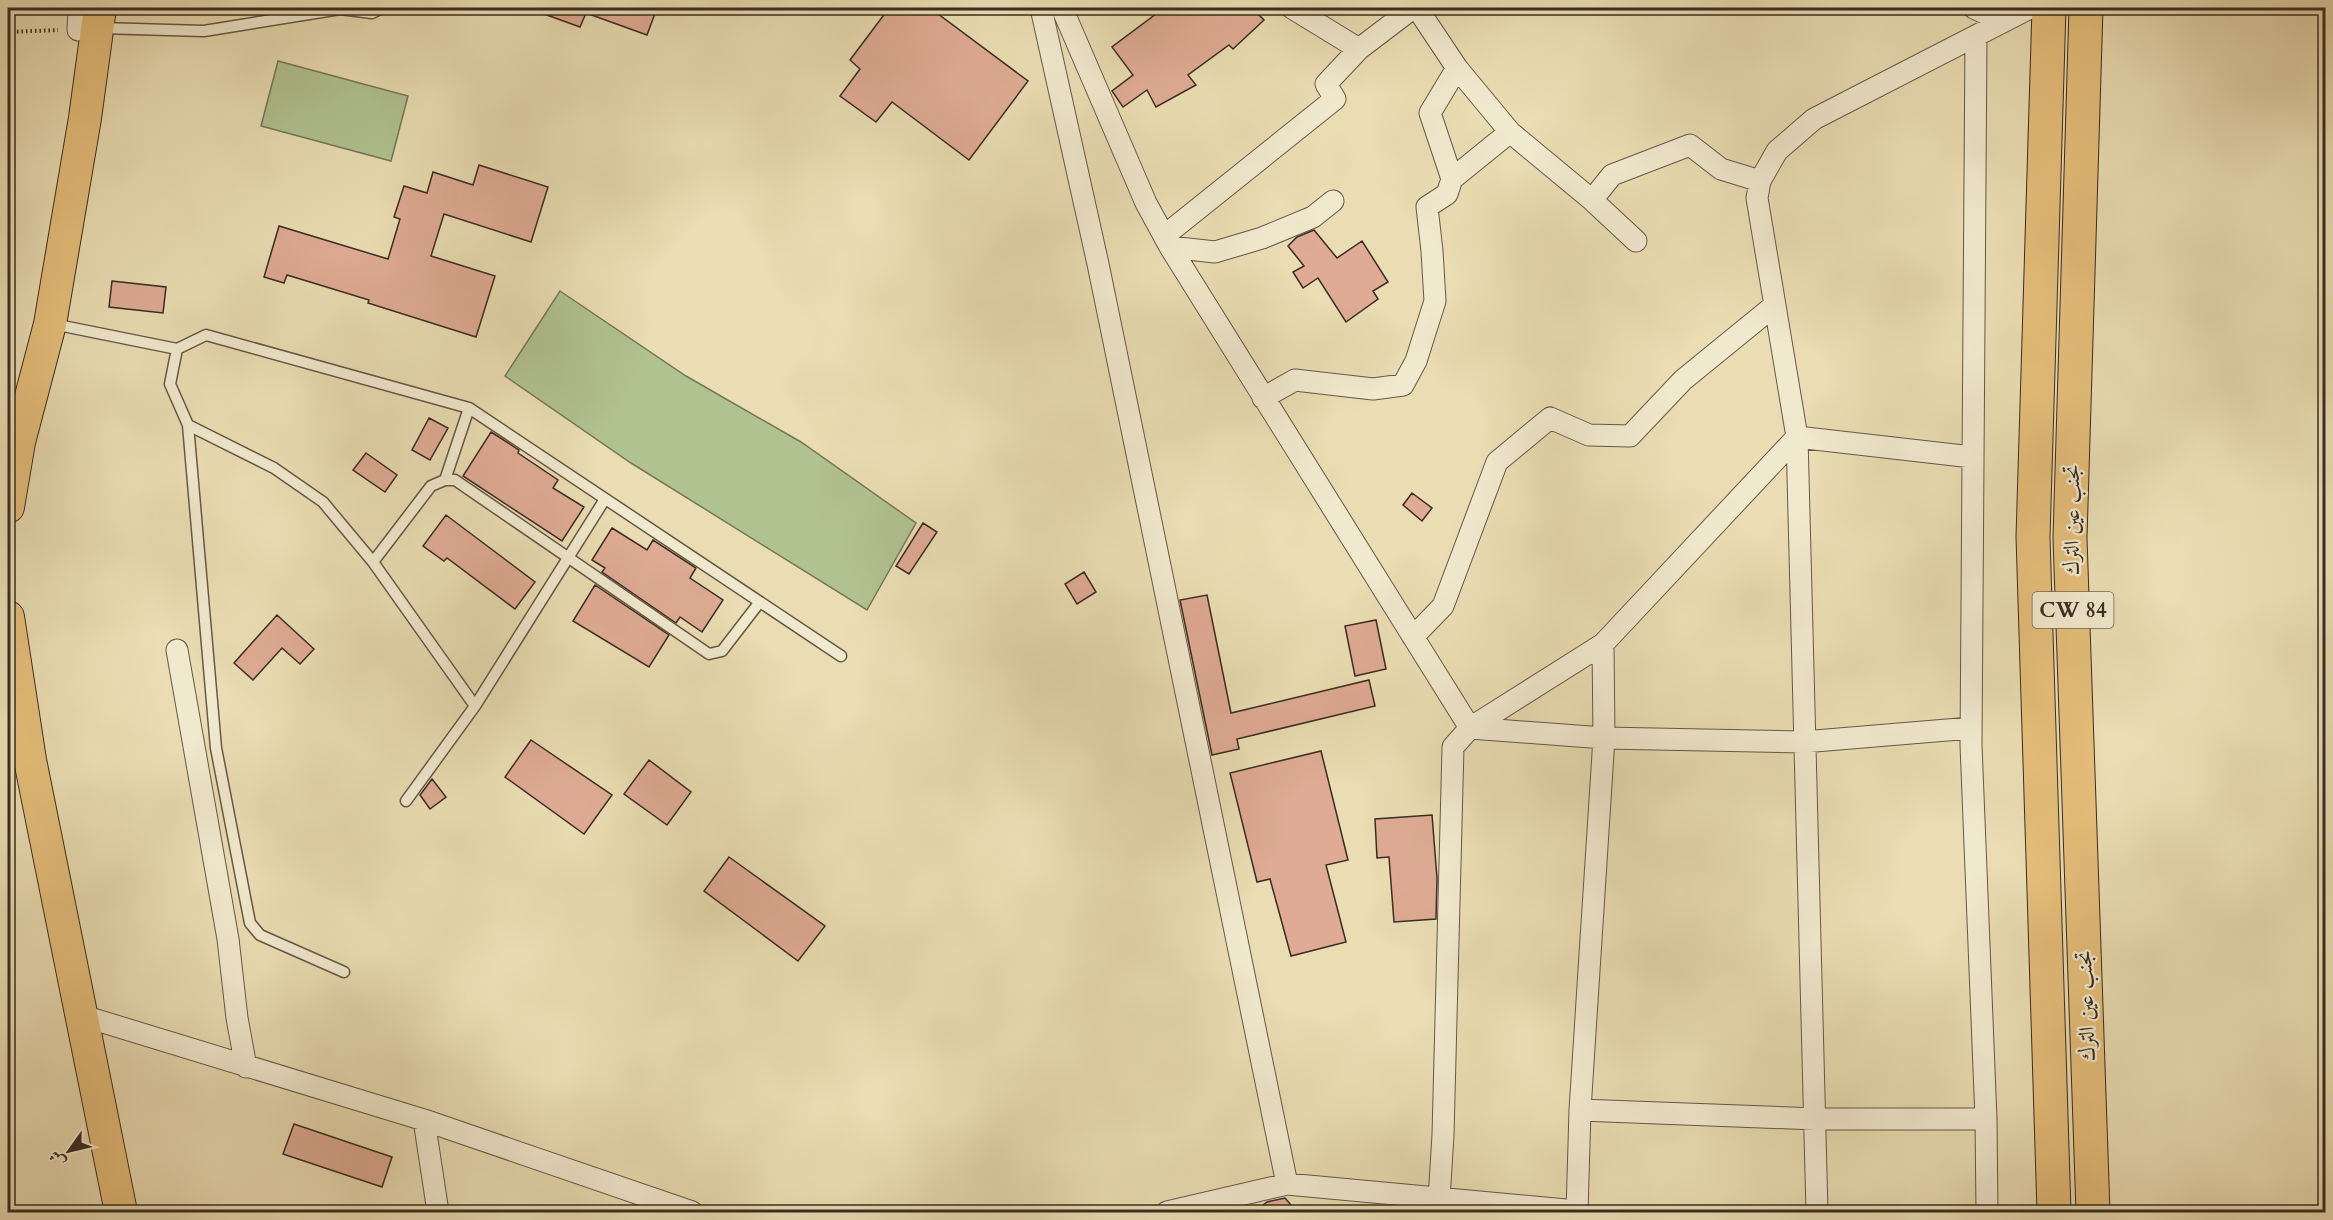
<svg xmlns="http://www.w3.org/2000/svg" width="2333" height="1220" viewBox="0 0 2333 1220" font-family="Cardo,Amiri,serif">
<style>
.green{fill:#b1c291;stroke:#75775a;stroke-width:1.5}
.building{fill:#dfab94;stroke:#392c22;stroke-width:1.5}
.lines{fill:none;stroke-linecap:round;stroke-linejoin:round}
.service-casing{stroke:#655846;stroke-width:13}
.minor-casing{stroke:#655846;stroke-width:23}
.primary-casing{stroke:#392c22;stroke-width:34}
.trunk-casing{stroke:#392c22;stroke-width:35}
.path{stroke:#392c22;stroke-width:4;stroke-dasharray:1.5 3;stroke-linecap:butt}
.service{stroke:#f1e9ce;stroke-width:10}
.minor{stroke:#f1e9ce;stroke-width:21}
.primary{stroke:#e5be7a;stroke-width:32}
.trunk{stroke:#e5be7a;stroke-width:33}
.labels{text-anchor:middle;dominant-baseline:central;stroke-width:4.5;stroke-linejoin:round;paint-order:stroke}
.shield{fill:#f1e9ce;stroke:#706556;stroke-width:1.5}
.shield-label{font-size:21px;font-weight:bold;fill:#392c22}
.street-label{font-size:22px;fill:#392c22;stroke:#f1e9ce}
</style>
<rect width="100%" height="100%" fill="#eaddb3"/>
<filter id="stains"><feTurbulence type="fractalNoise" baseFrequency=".00333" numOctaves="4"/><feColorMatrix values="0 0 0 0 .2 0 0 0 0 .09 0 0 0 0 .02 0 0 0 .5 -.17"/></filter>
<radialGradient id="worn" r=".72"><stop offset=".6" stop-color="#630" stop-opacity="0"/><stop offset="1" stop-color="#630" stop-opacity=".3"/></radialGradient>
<path class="green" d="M 278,61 L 408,96 L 391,161 L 261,126 Z
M 560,291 L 686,376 L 801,442 L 916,523 L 867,610 L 631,463 L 505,376 Z"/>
<path class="building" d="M 534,8 L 657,8 L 647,35 L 586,13 L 580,27 L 533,10 Z
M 889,8 L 930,8 L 1028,81 L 969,160 L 892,102 L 876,122 L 840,96 L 860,69 L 850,60 Z
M 1164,8 L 1252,8 L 1264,20 L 1233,49 L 1229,45 L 1188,75 L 1196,85 L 1156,107 L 1147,90 L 1123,107 L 1112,91 L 1133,75 L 1112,47 Z
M 479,165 L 548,187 L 531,242 L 444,214 L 431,256 L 495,276 L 476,337 L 368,303 L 369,300 L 287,275 L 284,283 L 264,277 L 279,226 L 388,259 L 400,219 L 394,217 L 404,186 L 427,193 L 433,172 L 473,185 Z
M 1314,230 L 1337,258 L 1362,241 L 1388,282 L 1373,291 L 1378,299 L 1346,322 L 1318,278 L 1303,288 L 1293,272 L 1304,266 L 1288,246 L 1297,237 Z
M 112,281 L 166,287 L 163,313 L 109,307 Z
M 429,418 L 448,428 L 430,460 L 412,450 Z
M 491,432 L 519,450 L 518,453 L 558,480 L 553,488 L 584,507 L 562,541 L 463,476 Z
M 366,453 L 397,475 L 385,492 L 353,470 Z
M 1412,493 L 1432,508 L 1422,521 L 1403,505 Z
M 446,515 L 535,582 L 515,609 L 447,558 L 444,561 L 423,546 Z
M 923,523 L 937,532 L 909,574 L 896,566 Z
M 612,528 L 647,550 L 653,540 L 696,568 L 690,578 L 723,600 L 702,632 L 680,617 L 676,623 L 602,572 L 605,568 L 592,560 Z
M 1084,572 L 1096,592 L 1077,604 L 1065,584 Z
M 595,585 L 669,635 L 649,667 L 573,621 Z
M 1207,595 L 1231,713 L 1369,680 L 1375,706 L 1237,739 L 1239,749 L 1212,755 L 1180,600 Z
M 277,615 L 314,649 L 300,664 L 282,648 L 253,680 L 234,663 Z
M 1376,620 L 1386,669 L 1355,676 L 1345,626 Z
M 531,740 L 612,795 L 584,834 L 505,777 Z
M 1321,751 L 1348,860 L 1326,865 L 1346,942 L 1291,956 L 1270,879 L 1257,882 L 1230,773 Z
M 649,760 L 691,792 L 667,825 L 624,794 Z
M 432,779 L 446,797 L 430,809 L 420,795 Z
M 1432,815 L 1437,878 L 1436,919 L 1394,922 L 1389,857 L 1377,858 L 1375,819 Z
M 729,857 L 825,926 L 798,961 L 704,891 Z
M 294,1124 L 392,1157 L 382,1187 L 283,1154 Z
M 1285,1198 L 1297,1212 L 1254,1212 L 1267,1202 Z"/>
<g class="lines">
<defs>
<path id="service" d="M 100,28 L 204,31 L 340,9 L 372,13 L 382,8
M 53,324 L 177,349 L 206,335 L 469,408 L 841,656
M 177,349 L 170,384 L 188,425 L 216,748 L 250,923 L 260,935 L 344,972
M 188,425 L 274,468 L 323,502 L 373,562 L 475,706
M 445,480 L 469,408
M 373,562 L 431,486 L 445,480 L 455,480 L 709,654 L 722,651 L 759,603
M 406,801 L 475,706 L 605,499"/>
<path id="minor" d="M 1041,8 L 1098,264 L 1287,1184
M 1062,8 L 1146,203 L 1170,247 L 1470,728
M 1292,8 L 1359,49 L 1413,8
M 1417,8 L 1457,68 L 1510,132 L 1592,200 L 1636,241
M 1974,8 L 2003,22
M 78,30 L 79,8
M 1976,37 L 1971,745 L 1986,1119 L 1987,1212
M 1452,179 L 1430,113 L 1457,68
M 1592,200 L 1612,175 L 1690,145 L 1721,169 L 1760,181
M 1164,236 L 1335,99 L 1326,84 L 1359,49
M 1170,247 L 1215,252 L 1262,238 L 1313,217 L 1333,201
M 1263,398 L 1295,380 L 1373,389 L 1403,385 L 1416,361 L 1435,301 L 1432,251 L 1427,207 L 1447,194 L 1452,179 L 1510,132
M 1413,637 L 1443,606 L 1497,462 L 1550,418 L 1589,435 L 1630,436 L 1683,380 L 1775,305
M 177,650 L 228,939 L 237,1018 L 246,1067
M 1470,728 L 1604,738 L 1803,742 L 1971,728
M 80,1015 L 424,1120 L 692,1212
M 1580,1110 L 1816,1119 L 1986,1119
M 424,1120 L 438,1212
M 1439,1199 L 1443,1135 L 1453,747 L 1470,728 L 1603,644 L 1797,437 L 1972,457
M 1167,1212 L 1287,1184 L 1577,1211
M 1577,1212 L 1580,1110 L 1604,738 L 1603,644
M 1817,1212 L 1797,437 L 1757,198 L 1760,181 L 1777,151 L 1814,119 L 2030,8"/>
<path id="primary" d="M 8,507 L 19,442 L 50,324 L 85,118 L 100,8
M 8,617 L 30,760 L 121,1212"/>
<path id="trunk" d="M 2049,8 L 2033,537 L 2054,1212
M 2086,8 L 2070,538 L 2093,1212"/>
</defs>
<use href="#service" class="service-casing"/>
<use href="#minor" class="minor-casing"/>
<use href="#primary" class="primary-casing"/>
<use href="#trunk" class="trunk-casing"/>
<path class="path" d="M 8,32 L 58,30"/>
<use href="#service" class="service"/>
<use href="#minor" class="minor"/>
<use href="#primary" class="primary"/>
<use href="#trunk" class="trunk"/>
</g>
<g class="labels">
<rect class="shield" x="2032.5" y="592" width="81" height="36" rx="4.5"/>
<g class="shield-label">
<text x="2073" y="610">CW 84</text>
</g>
<g class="street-label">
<text transform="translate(2072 520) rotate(-90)">تجنب عين الترك</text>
<text transform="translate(2086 1006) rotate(-92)">تجنب عين الترك</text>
</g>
</g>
<rect width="2333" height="1220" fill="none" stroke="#eaddb3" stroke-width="30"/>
<rect x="9" y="9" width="2315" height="1202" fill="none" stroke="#392c22" stroke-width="3"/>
<rect x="15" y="15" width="2303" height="1190" fill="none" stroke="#392c22" stroke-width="1.5"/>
<g transform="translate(69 1151) rotate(236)" stroke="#f1e9ce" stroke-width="4.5" paint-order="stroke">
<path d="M0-4.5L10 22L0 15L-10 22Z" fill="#392c22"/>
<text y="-9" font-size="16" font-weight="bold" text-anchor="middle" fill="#392c22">ش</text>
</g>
<rect width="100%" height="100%" filter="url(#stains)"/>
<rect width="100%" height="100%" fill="url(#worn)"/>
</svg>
